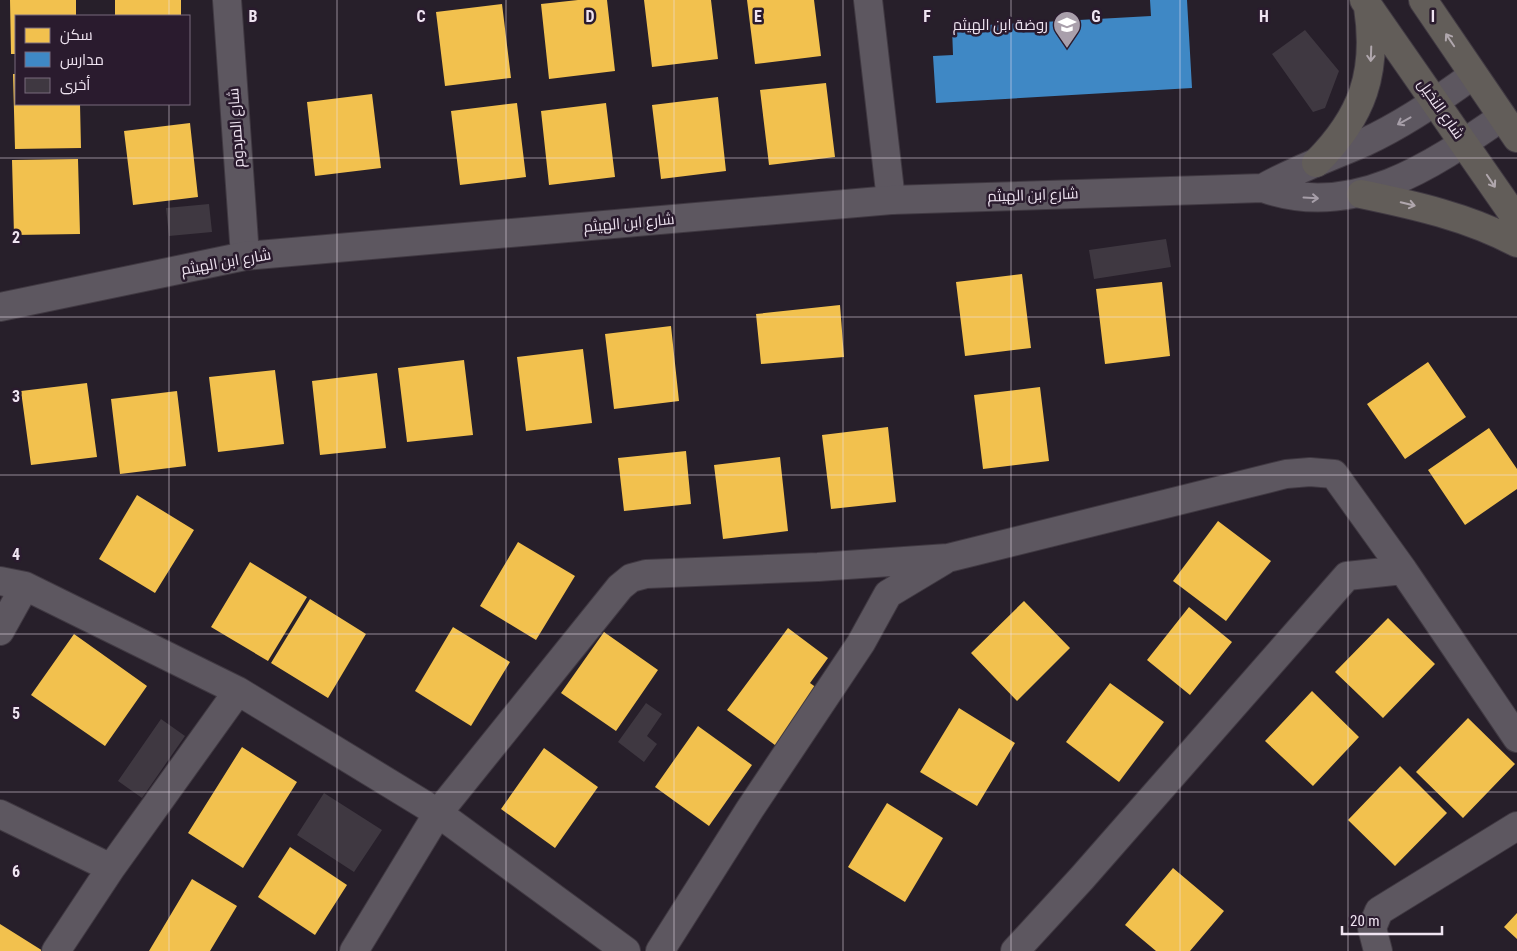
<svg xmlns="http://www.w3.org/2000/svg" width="1517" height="951" viewBox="0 0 1517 951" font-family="'Roboto Condensed',Cairo,sans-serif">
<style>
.homes{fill:#f2c14e}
.schools{fill:#3f88c5}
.building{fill:#3f3841}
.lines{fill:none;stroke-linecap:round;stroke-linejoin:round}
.minor-casing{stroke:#403942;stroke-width:30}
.secondary-casing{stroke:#403942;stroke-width:30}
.primary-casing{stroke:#403942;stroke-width:30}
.minor{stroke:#5d5760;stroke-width:28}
.secondary{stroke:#5d5760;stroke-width:28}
.primary{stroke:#625d59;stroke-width:28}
.oneway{stroke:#b0a7ad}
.oneway2{stroke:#a69ea8}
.grid{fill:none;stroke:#efe4f1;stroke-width:1;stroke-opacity:0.55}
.labels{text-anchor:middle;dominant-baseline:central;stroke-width:5;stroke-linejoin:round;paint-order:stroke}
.poi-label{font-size:15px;fill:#efe4f1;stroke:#2a1b2e;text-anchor:end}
.street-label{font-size:15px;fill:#efe4f1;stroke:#2a1b2e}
.grid-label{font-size:16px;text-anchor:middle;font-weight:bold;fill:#efe4f1;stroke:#2a1b2e;stroke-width:5;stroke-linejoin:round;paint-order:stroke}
</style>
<rect width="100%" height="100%" fill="#271f2a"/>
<path class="homes" d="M 10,0 L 76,0 L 76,16 L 16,16 L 16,54 L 11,54 Z
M 115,0 L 181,0 L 181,16 L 115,16 Z
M 578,0 L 607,0 L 615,71 L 549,79 L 541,4 Z
M 644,0 L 711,0 L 718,59 L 652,67 Z
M 747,0 L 814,0 L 821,56 L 755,64 Z
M 502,4 L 511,78 L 445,86 L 436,12 Z
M 13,74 L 16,74 L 16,104 L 80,104 L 81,148 L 15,149 Z
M 826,83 L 835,157 L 769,165 L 760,90 Z
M 372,94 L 381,168 L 315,176 L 307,102 Z
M 718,97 L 726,171 L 661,179 L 652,105 Z
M 517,103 L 526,177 L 460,185 L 451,111 Z
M 606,103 L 615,177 L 549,185 L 541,111 Z
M 190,123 L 198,197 L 133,205 L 124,131 Z
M 78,159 L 80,234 L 14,235 L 12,160 Z
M 1022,274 L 1031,348 L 965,356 L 956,282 Z
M 1162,282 L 1170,356 L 1105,364 L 1096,289 Z
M 840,305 L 844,357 L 761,364 L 756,314 Z
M 671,326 L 679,401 L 614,409 L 605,334 Z
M 583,349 L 592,423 L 526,431 L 517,357 Z
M 464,360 L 473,435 L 407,442 L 398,368 Z
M 1428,362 L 1466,417 L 1405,459 L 1367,404 Z
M 275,370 L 284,444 L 218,452 L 209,377 Z
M 377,373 L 386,448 L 320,455 L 312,381 Z
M 87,383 L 97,457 L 31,465 L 21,391 Z
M 1040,387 L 1049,461 L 983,469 L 974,395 Z
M 177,391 L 186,466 L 120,474 L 111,399 Z
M 888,427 L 896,502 L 831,509 L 822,435 Z
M 1489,428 L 1517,469 L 1517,489 L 1465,525 L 1428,470 Z
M 686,451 L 691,504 L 624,511 L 618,458 Z
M 780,457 L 788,531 L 723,539 L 714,465 Z
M 137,495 L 194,530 L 155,593 L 99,559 Z
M 1218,521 L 1271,561 L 1226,621 L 1173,581 Z
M 518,542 L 575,576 L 536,640 L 480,606 Z
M 250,562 L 307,597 L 268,661 L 211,627 Z
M 310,599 L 366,634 L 328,698 L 271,663 Z
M 1024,601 L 1070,648 L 1017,701 L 971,653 Z
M 1189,607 L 1232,642 L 1190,695 L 1147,660 Z
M 1388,618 L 1435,664 L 1383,718 L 1335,672 Z
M 453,627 L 510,662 L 471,726 L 415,691 Z
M 788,628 L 828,658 L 810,683 L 821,691 L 779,748 L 727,710 Z
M 604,632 L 658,670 L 616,731 L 561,693 Z
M 74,634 L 147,686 L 105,746 L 31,695 Z
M 1110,683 L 1164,722 L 1119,782 L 1066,742 Z
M 1312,691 L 1359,737 L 1313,786 L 1265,741 Z
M 959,708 L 1015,743 L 977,806 L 920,772 Z
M 1468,718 L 1515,764 L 1463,818 L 1416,772 Z
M 698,726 L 752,765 L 709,826 L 655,787 Z
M 242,747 L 297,782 L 243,868 L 188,833 Z
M 544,748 L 598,787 L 555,848 L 501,809 Z
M 1400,766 L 1447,813 L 1395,866 L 1348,820 Z
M 887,803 L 943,838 L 905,902 L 848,867 Z
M 290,847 L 347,885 L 315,935 L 258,897 Z
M 1173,868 L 1224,911 L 1190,951 L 1156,951 L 1125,925 Z
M 192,879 L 237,906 L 210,951 L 149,951 Z
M 1517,913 L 1517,939 L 1504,927 Z
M 0,924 L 43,951 L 0,951 Z"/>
<path class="schools" d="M 1150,0 L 1187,0 L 1192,88 L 936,103 L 933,56 L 953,55 L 952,27 L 1151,16 Z"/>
<path class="building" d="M 1305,30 L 1339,71 L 1325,108 L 1313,112 L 1272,54 Z
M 209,204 L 212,232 L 169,236 L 166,208 Z
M 1166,239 L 1171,267 L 1094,279 L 1089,250 Z
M 646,703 L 662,714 L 647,736 L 657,744 L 644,762 L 618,742 Z
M 161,719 L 185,736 L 142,798 L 118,781 Z
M 324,793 L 382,830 L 354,872 L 297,835 Z"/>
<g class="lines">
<defs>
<path id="minor" d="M 227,0 L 245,256
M 868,0 L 891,200
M 0,581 L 25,586 L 238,691 L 438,813 L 626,951
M 0,631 L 25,586
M 0,814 L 111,868
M 56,951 L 111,868 L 238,691
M 354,951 L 438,813 L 620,587 L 631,578 L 646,574 L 818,567 L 948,558 L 1286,474 L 1310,472 L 1334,474 L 1403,570 L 1517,738
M 660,951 L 750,809 L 861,643 L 888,594 L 943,561
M 1015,951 L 1082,878 L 1347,576 L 1403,570
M 1378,951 L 1372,928 L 1379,911 L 1517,826"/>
<path id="secondary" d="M 1263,188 C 1296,169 1331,157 1365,142 C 1404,124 1439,100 1473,75
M 0,307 L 245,256 L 891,200 L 1263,188 C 1353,220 1431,166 1502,117"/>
<path id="primary" d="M 1364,0 L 1517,220
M 1423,0 L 1517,138
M 1316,163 C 1363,116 1378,72 1368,7
M 1361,194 C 1414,205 1468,217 1517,243"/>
</defs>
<use href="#minor" class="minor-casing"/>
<use href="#secondary" class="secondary-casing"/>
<use href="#primary" class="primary-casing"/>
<use href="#minor" class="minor"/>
<use href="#secondary" class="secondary"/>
<use href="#primary" class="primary"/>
</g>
<defs><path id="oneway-shaft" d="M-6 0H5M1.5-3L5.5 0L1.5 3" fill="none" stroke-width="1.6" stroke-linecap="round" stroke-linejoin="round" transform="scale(1.25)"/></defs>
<g class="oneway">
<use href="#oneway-shaft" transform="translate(1450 40) rotate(-124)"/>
<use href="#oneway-shaft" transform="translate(1371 54) rotate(92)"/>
<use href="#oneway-shaft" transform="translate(1491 181) rotate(56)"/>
<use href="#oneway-shaft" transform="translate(1408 204) rotate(14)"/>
</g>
<g class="oneway2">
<use href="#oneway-shaft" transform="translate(1404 121) rotate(151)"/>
<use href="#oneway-shaft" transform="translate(1311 198) rotate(3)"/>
</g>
<path class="grid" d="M 169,0 L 169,16M 337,0 L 337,951M 506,0 L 506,951M 674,0 L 674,951M 843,0 L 843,951M 1011,0 L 1011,951M 1180,0 L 1180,951M 1348,0 L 1348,951M 169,104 L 169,951M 0,158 L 1517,158M 0,317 L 1517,317M 0,475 L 1517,475M 0,634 L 1517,634M 0,792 L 1517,792"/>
<defs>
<symbol id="school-pin" viewBox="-11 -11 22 30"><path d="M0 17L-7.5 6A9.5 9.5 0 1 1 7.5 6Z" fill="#a99fab" stroke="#2a1b2e"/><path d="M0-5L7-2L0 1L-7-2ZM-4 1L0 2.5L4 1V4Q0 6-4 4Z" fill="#fff"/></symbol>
</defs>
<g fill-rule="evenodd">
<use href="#school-pin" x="1051" y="9" width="32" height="43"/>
</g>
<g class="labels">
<g class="poi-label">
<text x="1048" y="25">روضة ابن الهيثم</text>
</g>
<g class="street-label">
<text transform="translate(1441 109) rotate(55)">شارع النخيل</text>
<text transform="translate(236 128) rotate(-94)">شارع المردوم</text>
<text transform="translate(1033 195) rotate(-2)">شارع ابن الهيثم</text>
<text transform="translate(629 223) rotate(-5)">شارع ابن الهيثم</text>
<text transform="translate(226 262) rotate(-10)">شارع ابن الهيثم</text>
</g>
</g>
<g class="grid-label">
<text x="253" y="22">B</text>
<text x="421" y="22">C</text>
<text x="590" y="22">D</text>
<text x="758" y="22">E</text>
<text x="927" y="22">F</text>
<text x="1096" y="22">G</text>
<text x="1264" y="22">H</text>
<text x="1433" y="22">I</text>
<text x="16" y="243">2</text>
<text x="16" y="402">3</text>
<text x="16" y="560">4</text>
<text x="16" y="719">5</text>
<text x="16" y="877">6</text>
</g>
<rect x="15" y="15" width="175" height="90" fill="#2a1b2e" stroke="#796b7c"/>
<rect x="25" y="28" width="25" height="15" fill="#f2c14e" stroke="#796b7c"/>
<text x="60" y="40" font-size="15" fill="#efe4f1">سكن</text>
<rect x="25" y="52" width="25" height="15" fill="#3f88c5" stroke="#796b7c"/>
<text x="60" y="65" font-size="15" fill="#efe4f1">مدارس</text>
<rect x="25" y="78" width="25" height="15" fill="#3f3841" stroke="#796b7c"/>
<text x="60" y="90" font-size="15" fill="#efe4f1">أخرى</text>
<path d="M1342 926v8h100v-8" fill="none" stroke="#efe4f1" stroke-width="2.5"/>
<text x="1350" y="926" font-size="15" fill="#efe4f1" stroke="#2a1b2e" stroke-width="4" paint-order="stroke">20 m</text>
</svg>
